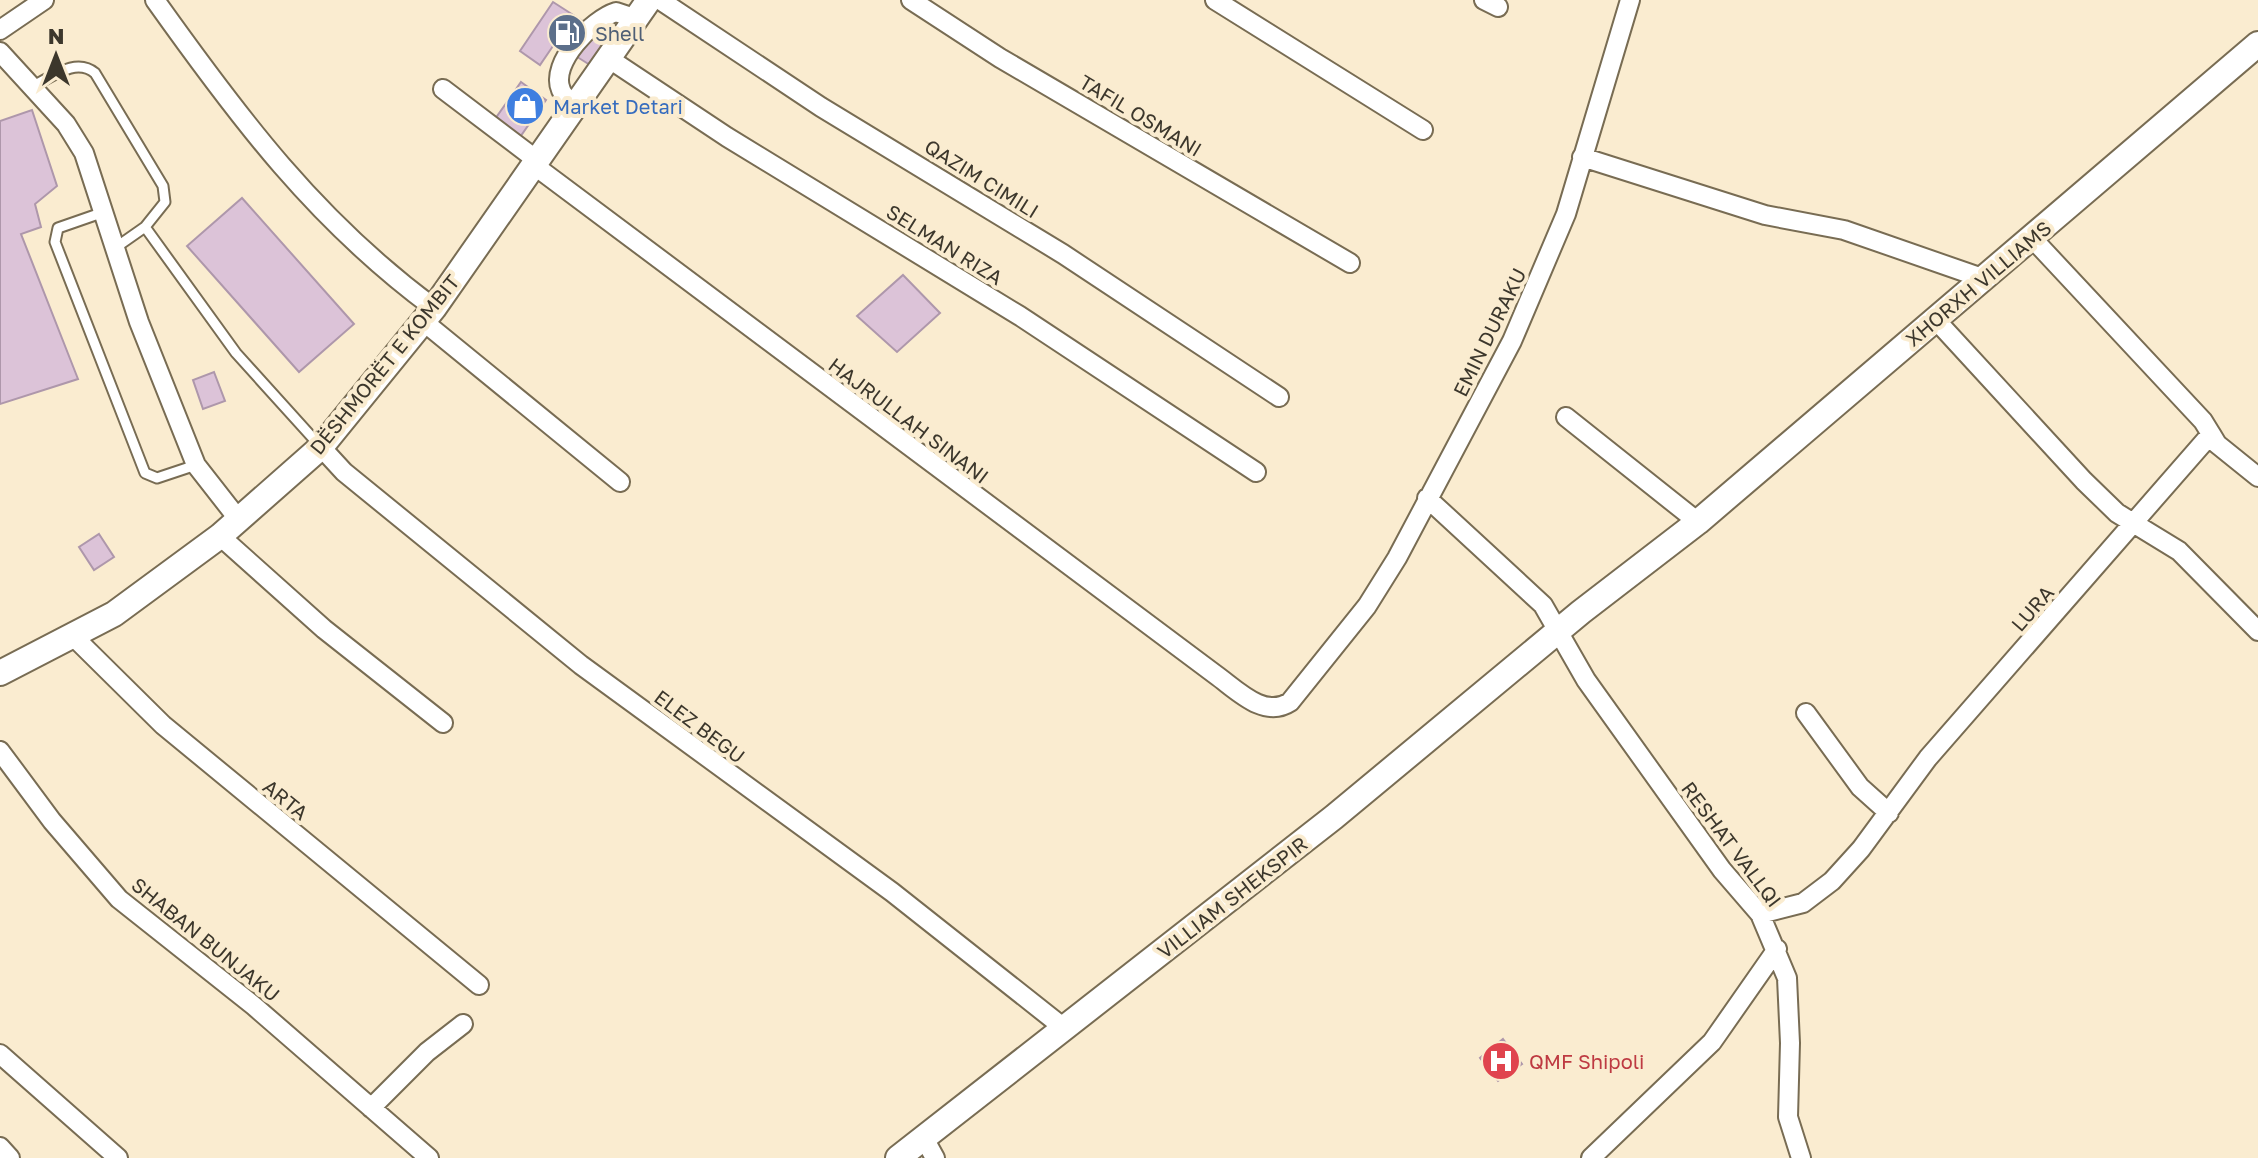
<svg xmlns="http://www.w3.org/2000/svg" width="2258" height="1158" viewBox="0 0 2258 1158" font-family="'Golos Text',sans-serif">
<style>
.building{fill:#dcc3d8;stroke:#ae97ab;stroke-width:2}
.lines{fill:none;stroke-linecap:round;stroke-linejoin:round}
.lane-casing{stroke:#786c53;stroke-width:13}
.street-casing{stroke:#786c53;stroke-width:22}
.secondary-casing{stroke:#786c53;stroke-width:28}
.lane{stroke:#fff;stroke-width:9}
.street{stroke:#fff;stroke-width:18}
.secondary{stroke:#fff;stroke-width:24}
.labels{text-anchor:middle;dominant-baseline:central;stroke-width:8;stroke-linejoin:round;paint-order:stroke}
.service-label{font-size:20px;fill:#4e5e75;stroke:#faecd0;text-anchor:start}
.shop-label{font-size:20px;fill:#366cbe;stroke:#faecd0;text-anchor:start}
.street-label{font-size:20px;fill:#3c372c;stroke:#faecd0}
.health-label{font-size:20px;fill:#be3a42;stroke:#faecd0;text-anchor:start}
</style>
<rect width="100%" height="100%" fill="#faecd0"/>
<path class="building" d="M 553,2 L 609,38 L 590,65 L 555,43 L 540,65 L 520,51 Z
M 521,82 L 546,100 L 520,137 L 495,119 Z
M 32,110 L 57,186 L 35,204 L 41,227 L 21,234 L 78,379 L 0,404 L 0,121 Z
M 242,198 L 354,324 L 299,372 L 187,246 Z
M 903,275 L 940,313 L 897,352 L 857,316 Z
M 214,372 L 225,401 L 203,409 L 193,380 Z
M 99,534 L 114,557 L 94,570 L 79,547 Z
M 1503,1039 L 1522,1064 L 1498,1081 L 1480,1058 Z"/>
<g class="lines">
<defs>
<path id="lane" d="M 33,86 C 52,77 76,57 95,73 L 163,186 L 165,202 L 145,227 L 115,248
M 104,212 L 58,228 L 55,242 L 145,473 L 157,478 L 196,465
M 145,227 L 236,353 L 320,446"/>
<path id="street" d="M 155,0 C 239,118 316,221 434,308
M 660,0 L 821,107 L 1063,254 L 1279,397
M 911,0 L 1000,58 L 1350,263
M 1215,0 L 1423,130
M 1484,0 L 1498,7
M 0,30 L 44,0
M 0,52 L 66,124 L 84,153 L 139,322 L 196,465 L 239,520
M 608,58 L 727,137 L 1020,316 L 1256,472
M 443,89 L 538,161
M 574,104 C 569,100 563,96 561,90 C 549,63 593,19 616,12 L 637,19
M 1582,157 L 1765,215 L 1844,230 L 1985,279
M 535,166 L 1216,675 C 1237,690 1264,719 1290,702 L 1367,606 L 1397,558 L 1512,341 L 1566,214 L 1630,0
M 2032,238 L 2203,421 L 2211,434
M 1935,319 L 2084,481 L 2117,513 L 2179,551 L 2258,631
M 424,322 L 620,482
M 1566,417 L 1698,522
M 321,447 L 344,472 L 581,665 L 892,892 L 1064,1028
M 1427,498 L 1543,605 L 1586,680 L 1722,870 L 1760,914 L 1787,978 L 1790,1043 L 1788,1117 L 1801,1158
M 220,536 L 324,629 L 443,723
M 74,637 L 163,725 L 479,985
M 1806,713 L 1860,787 L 1889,813
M 0,751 L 52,821 L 119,899 L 254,1006 L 429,1158
M 1760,914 L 1803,903 L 1832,881 L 1861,849 L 1928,758 L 2211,434 L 2217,444 L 2258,477
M 0,1054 L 118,1158
M 371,1108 L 427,1052 L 463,1024
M 924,1138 L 935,1158
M 0,1147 L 10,1158
M 1591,1158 L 1712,1042 L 1777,949"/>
<path id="secondary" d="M 0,673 L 114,614 L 220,536 L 321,447 L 434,308 L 649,0
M 898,1158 L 1334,817 L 1581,612 L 1698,522 L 2258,44"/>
</defs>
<use href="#lane" class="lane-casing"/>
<use href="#street" class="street-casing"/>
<use href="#secondary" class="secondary-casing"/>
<use href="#lane" class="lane"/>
<use href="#street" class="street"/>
<use href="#secondary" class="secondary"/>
</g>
<defs>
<symbol id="fuel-disc" viewBox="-11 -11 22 22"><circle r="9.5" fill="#5c6f8a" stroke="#faecd0"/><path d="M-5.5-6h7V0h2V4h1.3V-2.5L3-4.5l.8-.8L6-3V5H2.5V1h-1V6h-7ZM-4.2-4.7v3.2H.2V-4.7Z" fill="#fff"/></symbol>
<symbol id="shop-disc" viewBox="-11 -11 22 22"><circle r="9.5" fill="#3f7fe0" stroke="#faecd0"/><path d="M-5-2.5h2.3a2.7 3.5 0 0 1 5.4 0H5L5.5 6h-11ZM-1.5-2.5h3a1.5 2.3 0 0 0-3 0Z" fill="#fff"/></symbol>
<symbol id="hospital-disc" viewBox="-11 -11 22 22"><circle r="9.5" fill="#e0444e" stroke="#faecd0"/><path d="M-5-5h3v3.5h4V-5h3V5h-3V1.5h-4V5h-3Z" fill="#fff"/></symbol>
</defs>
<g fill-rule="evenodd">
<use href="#fuel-disc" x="545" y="11" width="44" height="44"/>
<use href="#shop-disc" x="503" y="84" width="44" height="44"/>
<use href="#hospital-disc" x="1479" y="1039" width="44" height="44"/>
</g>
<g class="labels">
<g class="service-label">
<text x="595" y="33">Shell</text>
</g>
<g class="shop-label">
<text x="553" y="106">Market Detari</text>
</g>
<g class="street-label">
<text transform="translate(1141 115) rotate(31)">TAFIL OSMANI</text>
<text transform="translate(982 178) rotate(32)">QAZIM CIMILI</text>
<text transform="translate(945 244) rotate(32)">SELMAN RIZA</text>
<text transform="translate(1978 283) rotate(-40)">XHORXH VILLIAMS</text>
<text transform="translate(1489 332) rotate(-64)">EMIN DURAKU</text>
<text transform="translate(384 364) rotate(-51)">DËSHMORËT E KOMBIT</text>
<text transform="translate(909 420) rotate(37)">HAJRULLAH SINANI</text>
<text transform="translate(2032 608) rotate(-49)">LURA</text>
<text transform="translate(700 726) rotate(37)">ELEZ BEGU</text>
<text transform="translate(286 799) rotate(39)">ARTA</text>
<text transform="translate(1732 844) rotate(53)">RESHAT VALLQI</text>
<text transform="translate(1232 897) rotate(-38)">VILLIAM SHEKSPIR</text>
<text transform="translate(206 939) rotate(39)">SHABAN BUNJAKU</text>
</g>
<g class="health-label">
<text x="1529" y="1061">QMF Shipoli</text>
</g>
</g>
<g transform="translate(56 56)" stroke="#faecd0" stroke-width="6" paint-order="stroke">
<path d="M0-6L14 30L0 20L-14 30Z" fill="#3c372c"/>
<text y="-12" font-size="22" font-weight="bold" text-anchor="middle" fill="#3c372c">N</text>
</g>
</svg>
